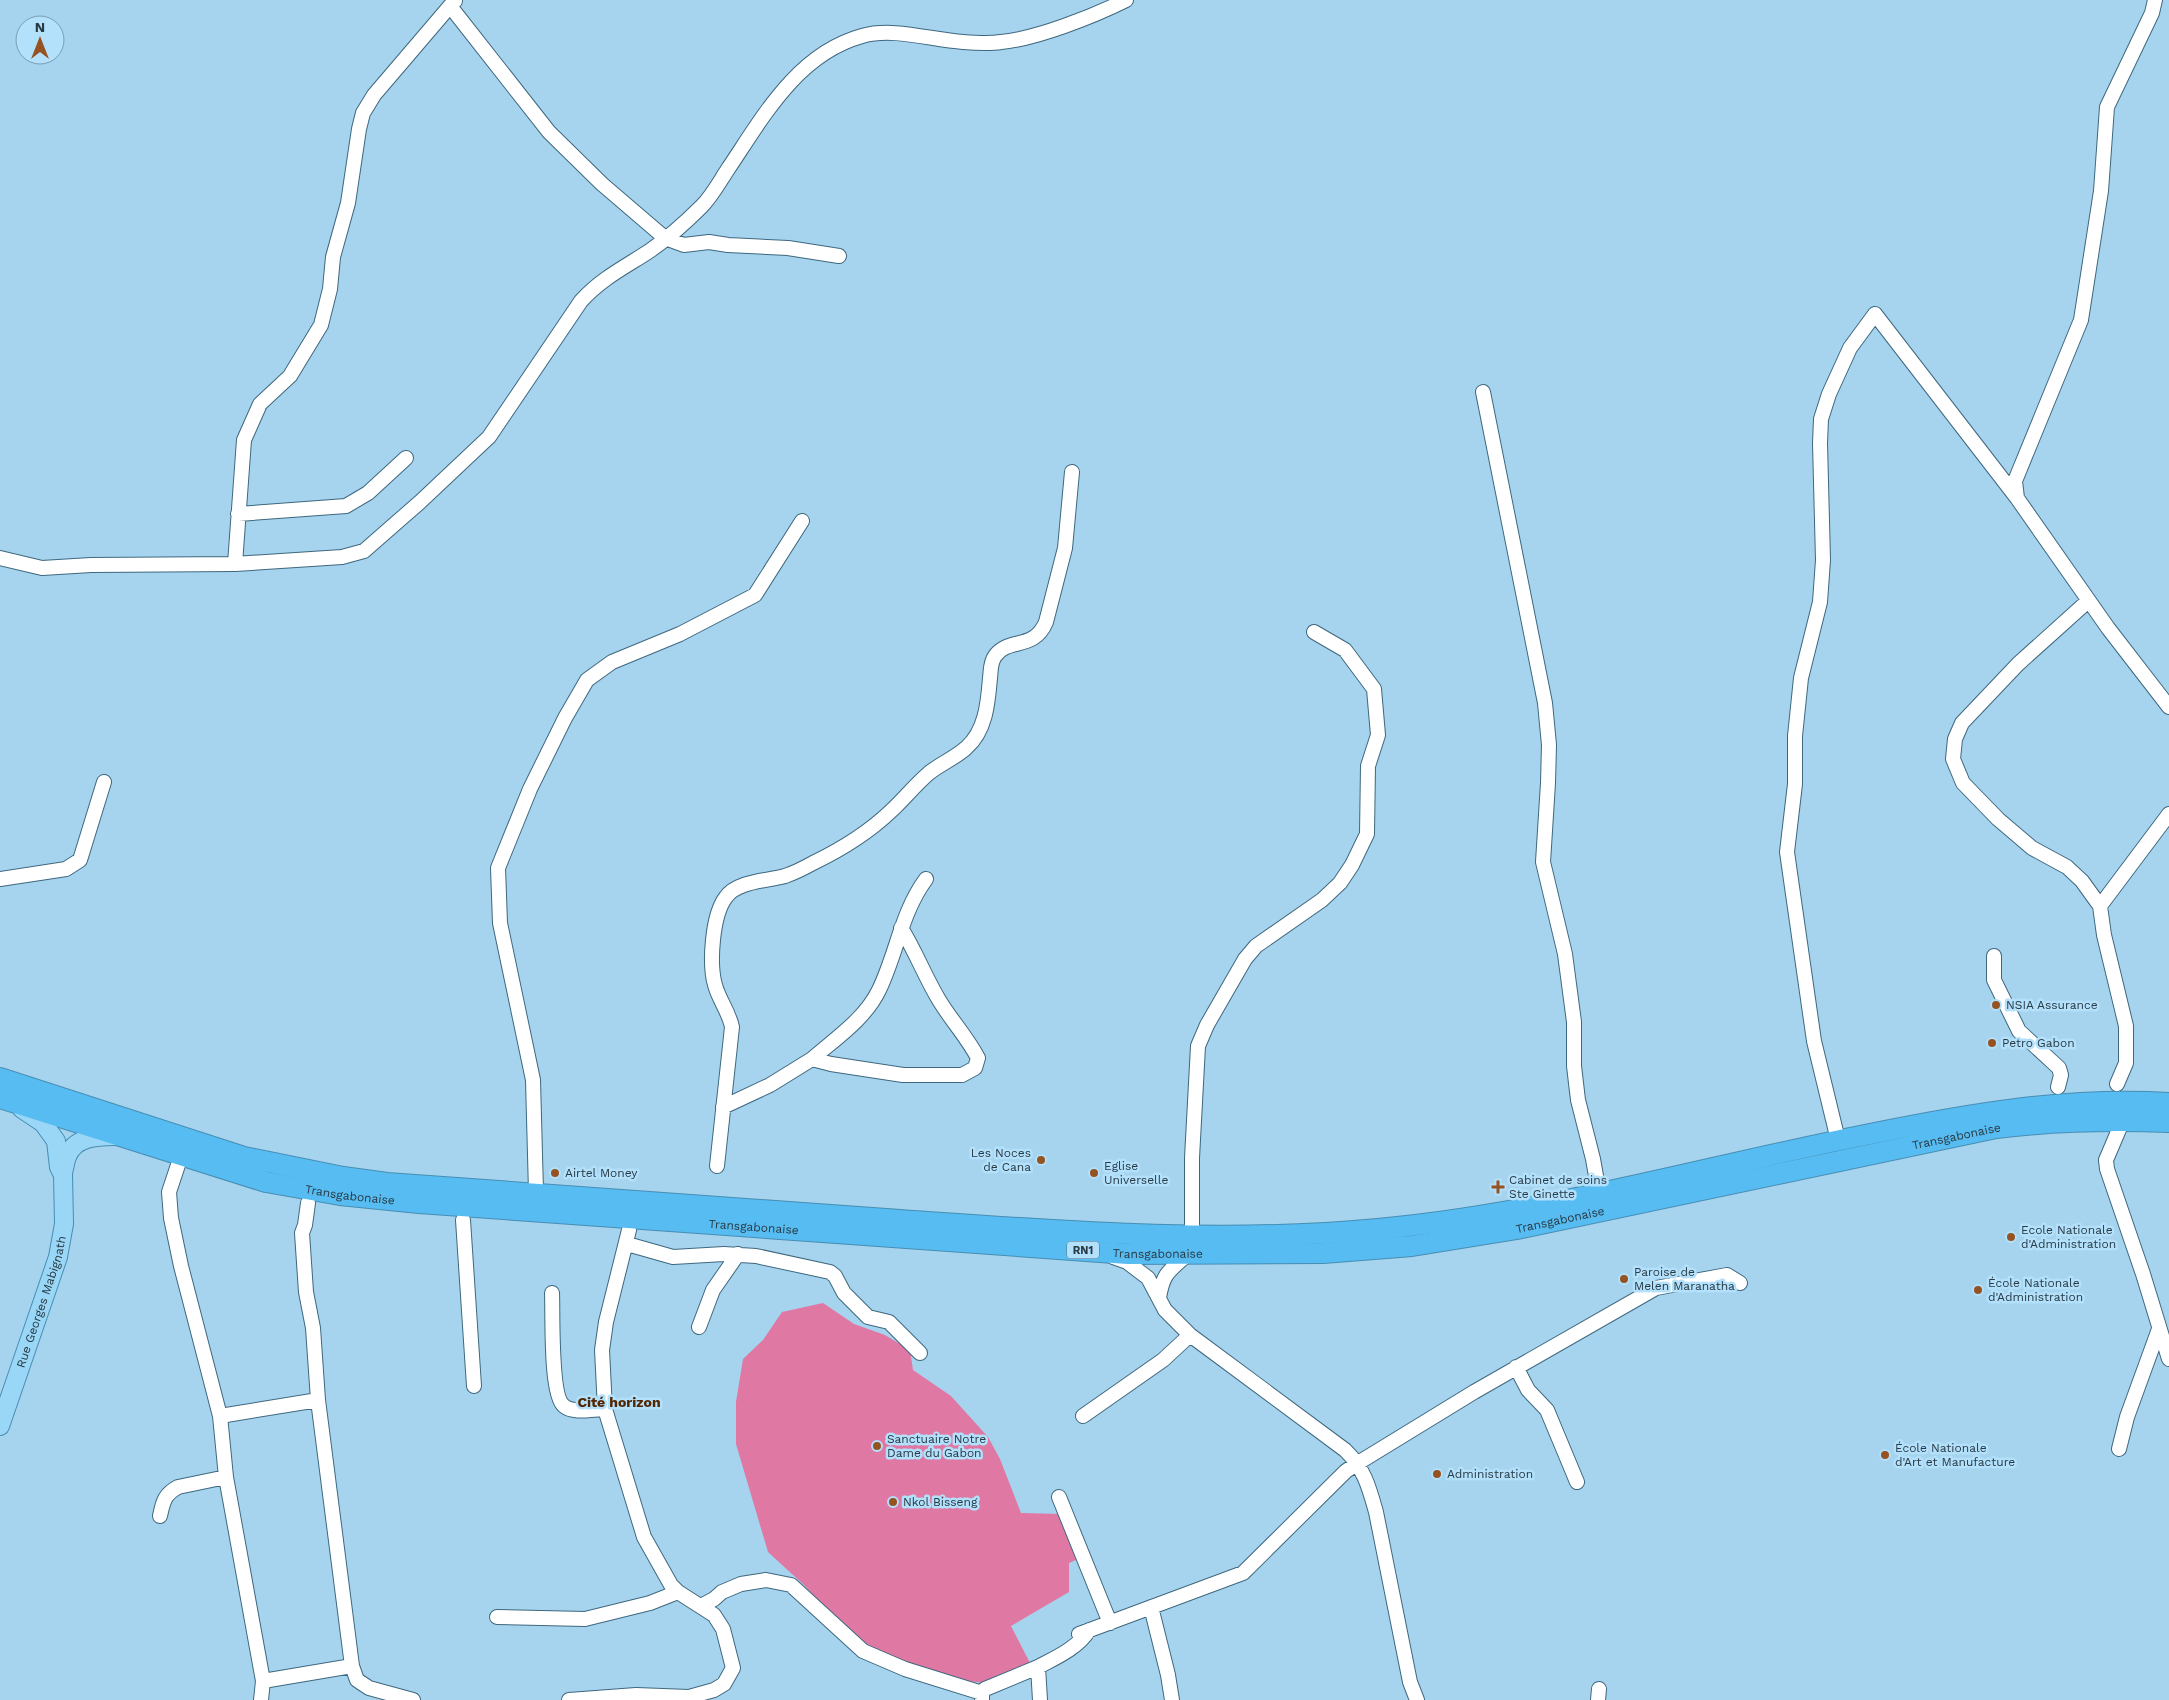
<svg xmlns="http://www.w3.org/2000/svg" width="2169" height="1700" viewBox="0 0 2169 1700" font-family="'Work Sans',sans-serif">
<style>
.forest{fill:#e078a4}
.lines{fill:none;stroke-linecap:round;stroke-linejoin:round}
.minor-casing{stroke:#3e687f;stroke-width:16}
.major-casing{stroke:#478eb4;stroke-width:20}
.highway-casing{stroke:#478eb4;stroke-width:22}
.minor{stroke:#fff;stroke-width:14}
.major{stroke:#9ad7f7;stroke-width:18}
.highway{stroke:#57bcf1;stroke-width:20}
.poi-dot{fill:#955321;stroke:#b3e0fb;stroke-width:2}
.labels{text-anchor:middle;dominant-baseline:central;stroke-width:5;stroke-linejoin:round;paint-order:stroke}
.shield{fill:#b3e0fb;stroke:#526c7b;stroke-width:1}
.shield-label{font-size:11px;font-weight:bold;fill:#283a44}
.poi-label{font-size:12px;fill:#283a44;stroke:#b3e0fb;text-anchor:start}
.street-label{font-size:12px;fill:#283a44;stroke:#b3e0fb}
.neighbourhood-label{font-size:14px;font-weight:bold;fill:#522600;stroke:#b3e0fb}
</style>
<rect width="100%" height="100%" fill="#a6d3ed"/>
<path class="forest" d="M 823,1303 L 854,1324 L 885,1335 L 910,1350 L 913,1370 L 951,1396 L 988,1437 L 1000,1459 L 1021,1513 L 1061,1514 L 1078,1559 L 1069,1563 L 1069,1592 L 1011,1626 L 1030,1663 L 986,1683 L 958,1680 L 888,1658 L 843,1628 L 804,1585 L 768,1552 L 736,1444 L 736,1402 L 743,1359 L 763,1340 L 782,1312 Z"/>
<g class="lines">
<defs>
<path id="minor" d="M 2155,0 L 2152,13 L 2107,107 L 2101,191 L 2081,320 L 2015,481 L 2017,498 L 2108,628 L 2169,707
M 455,1 L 450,6 L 549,132 L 602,184 L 665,238 L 684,245 L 709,242 L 728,245 L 788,248 L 839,256
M 1483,392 L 1545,703 L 1549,745 L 1548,783 L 1543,862 L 1565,954 L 1574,1022 L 1574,1066 L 1578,1100 L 1593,1159 L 1599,1193
M 238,514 L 346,506 L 368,493 L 406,458
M 0,558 L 42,568 L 91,565 L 235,564 L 342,557 L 364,551 L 420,502 L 489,437 L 581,301 C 601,279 623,268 648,252 C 667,239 686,222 702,206 C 712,196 720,181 728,169 C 763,117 797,54 862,36 C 894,27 931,40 963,42 C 975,43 989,44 1001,42 C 1036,39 1094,16 1126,0
M 235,564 L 244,440 L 260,404 L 290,376 L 321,325 L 330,289 L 333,257 L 348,203 L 359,129 L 363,113 L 374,95 L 450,6
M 2088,601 L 2018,664 L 1962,723 L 1955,739 L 1953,759 L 1963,783 L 1998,819 L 2032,848 L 2067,867 L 2082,881 L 2100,906 L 2104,935 L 2126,1026 L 2126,1063 L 2117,1084
M 0,879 L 66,869 L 80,860 L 104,782
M 2100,906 L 2169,814
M 1994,956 L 1994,980 L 2019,1031 L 2059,1068 L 2061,1075 L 2058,1087
M 812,1059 C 836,1038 865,1019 879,990 C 897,953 901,913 926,879
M 723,1107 L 770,1085 L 812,1059 L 831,1064 L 903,1075 L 962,1075 L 975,1068 L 978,1058 C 967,1037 951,1020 939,1000 C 925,977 916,952 901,928
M 2123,1120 L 2106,1160 L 2107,1169 L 2143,1274 L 2169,1359
M 1838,1140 L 1814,1041 L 1787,852 L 1795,784 L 1795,736 L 1801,678 L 1820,602 L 1823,560 L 1820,443 L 1821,419 L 1829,394 L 1850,348 L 1875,314 L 2017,498
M 181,1156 L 169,1192 L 171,1218 L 181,1266 L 220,1416 L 226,1477 L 263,1681 L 261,1700
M 717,1166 L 732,1027 C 729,1012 719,1000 715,985 C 709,964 712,915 726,897 C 737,881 767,881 785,876 C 794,873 804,868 813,863 C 840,850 869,832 891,811 C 904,799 915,785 929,773 C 940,764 955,758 966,748 C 986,731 988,702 990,678 C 991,671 990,663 995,656 C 1008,637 1034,651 1046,622 L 1065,548 L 1072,472
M 536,1192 L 533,1080 L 500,923 L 498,868 L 530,789 L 565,718 L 587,680 L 612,662 L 680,634 L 755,595 L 802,521
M 308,1203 L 305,1225 L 302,1233 L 306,1292 L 313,1328 L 318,1400 L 352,1666 L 357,1680 L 369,1688 L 413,1700
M 463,1220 L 474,1386
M 1192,1236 L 1192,1158 L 1198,1046 L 1207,1025 L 1245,959 L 1256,946 L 1322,900 L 1340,883 L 1352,865 L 1367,834 L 1368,766 L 1378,735 L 1374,689 L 1345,650 L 1314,632
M 627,1244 L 673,1257 L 724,1254 L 756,1256 L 830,1272 L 835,1276 L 844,1293 L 868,1317 L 889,1322 L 920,1353
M 1113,1257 L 1127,1262 L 1148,1278 L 1165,1310 L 1190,1335 L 1345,1450 C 1364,1468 1369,1487 1376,1512 L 1410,1682 L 1417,1700
M 552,1293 C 553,1313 550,1396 564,1406 C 574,1414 593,1409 605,1409
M 1159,1298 C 1163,1273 1169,1271 1187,1255
M 699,1327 L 713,1290 L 738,1254
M 1516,1367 L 1528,1390 L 1547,1410 L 1577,1482
M 220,1416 L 318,1400
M 1083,1416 L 1163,1360 L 1190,1335
M 2119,1449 L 2127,1417 L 2159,1329
M 1059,1497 L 1110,1623
M 160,1516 C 163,1501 165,1494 178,1487 L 226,1477
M 701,1606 L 714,1599 L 722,1592 L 741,1584 L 766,1580 L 791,1585 L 863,1651 L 905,1669 L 982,1693
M 1151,1607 L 1168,1675 L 1172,1700
M 497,1617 L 585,1619 L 650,1603 L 678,1592
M 1079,1634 L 1243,1573 L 1346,1471 L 1358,1463 L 1474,1392 L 1656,1288 L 1727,1275 L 1740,1283
M 263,1681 L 352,1666
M 569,1700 L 636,1695 L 689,1697 L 714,1690 L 724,1684 L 733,1668 L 723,1629 L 714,1615 L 678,1592 L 671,1585 L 644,1537 L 605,1409 L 602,1350 L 606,1322 L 629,1230
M 982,1700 L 982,1693 L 985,1689 L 1038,1667
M 1040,1700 L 1038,1667 C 1055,1658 1078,1648 1089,1630
M 1598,1700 L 1599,1689"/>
<g id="major">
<path d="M 63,1172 C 65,1167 65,1161 67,1157 C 74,1137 97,1136 115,1136"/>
<path id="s1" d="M 0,1426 L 58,1257 L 64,1224 L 63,1175 L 59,1167 L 56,1141 L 43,1123 L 22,1109"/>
</g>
<g id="highway">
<path d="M 0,1078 L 244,1157 L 343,1177 L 387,1183 C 558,1194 729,1207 900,1220 C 1059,1231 1219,1244 1378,1229 C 1543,1214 1703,1167 1865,1135 C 1968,1114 2064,1097 2169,1103"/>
<path id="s2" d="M 0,1098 L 266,1182 L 340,1195 L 419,1203 L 1128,1254 L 1323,1253 L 1412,1246 L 1517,1229 L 1996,1128 C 2053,1121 2111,1120 2169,1122"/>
</g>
</defs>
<use href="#minor" class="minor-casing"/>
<use href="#major" class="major-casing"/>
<use href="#highway" class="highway-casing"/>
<use href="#minor" class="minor"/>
<use href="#major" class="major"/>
<use href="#highway" class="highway"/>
</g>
<g class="poi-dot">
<circle cx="1996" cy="1005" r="5"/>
<circle cx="1992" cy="1043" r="5"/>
<circle cx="1041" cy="1160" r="5"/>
<circle cx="555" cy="1173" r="5"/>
<circle cx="1094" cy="1173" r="5"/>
<path d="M1495.5 1179.5h5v5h5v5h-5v5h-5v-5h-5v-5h5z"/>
<circle cx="2011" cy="1237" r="5"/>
<circle cx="1624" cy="1279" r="5"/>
<circle cx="1978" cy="1290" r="5"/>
<circle cx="877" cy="1446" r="5"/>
<circle cx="1885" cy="1455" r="5"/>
<circle cx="1437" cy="1474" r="5"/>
<circle cx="893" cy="1502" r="5"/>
</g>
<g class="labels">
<rect class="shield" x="1067" y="1241.5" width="32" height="17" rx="4"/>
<g class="shield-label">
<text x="1083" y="1250">RN1</text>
</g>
<g class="poi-label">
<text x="2006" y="1005">NSIA Assurance</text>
<text x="2002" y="1043">Petro Gabon</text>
<text x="1031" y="1153" text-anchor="end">Les Noces<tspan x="1031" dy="14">de Cana</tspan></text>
<text x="1104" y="1166">Eglise<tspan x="1104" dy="14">Universelle</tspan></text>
<text x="565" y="1173">Airtel Money</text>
<text x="1509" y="1180">Cabinet de soins<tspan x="1509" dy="14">Ste Ginette</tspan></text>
<text x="2021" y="1230">Ecole Nationale<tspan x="2021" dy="14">d'Administration</tspan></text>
<text x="1634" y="1272">Paroise de<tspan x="1634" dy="14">Melen Maranatha</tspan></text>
<text x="1988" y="1283">École Nationale<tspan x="1988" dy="14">d'Administration</tspan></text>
<text x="887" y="1439">Sanctuaire Notre<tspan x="887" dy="14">Dame du Gabon</tspan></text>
<text x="1895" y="1448">École Nationale<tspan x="1895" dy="14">d'Art et Manufacture</tspan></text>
<text x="1447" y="1474">Administration</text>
<text x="903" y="1502">Nkol Bisseng</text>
</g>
<g class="street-label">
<text stroke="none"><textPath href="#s2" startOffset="1984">Transgabonaise</textPath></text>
<text stroke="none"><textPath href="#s2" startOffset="364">Transgabonaise</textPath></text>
<text stroke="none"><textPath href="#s2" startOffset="1579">Transgabonaise</textPath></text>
<text stroke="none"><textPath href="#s2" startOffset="769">Transgabonaise</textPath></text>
<text stroke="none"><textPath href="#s2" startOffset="1174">Transgabonaise</textPath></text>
<text stroke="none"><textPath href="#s1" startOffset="131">Rue Georges Mabignath</textPath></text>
</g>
<g class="neighbourhood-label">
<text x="619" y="1402">Cité horizon</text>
</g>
</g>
<g transform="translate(40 40)"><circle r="24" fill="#b3e0fb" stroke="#7b9eb2"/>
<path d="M0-4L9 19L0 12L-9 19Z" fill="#955321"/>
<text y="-8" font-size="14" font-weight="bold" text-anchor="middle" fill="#283a44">N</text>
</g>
</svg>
